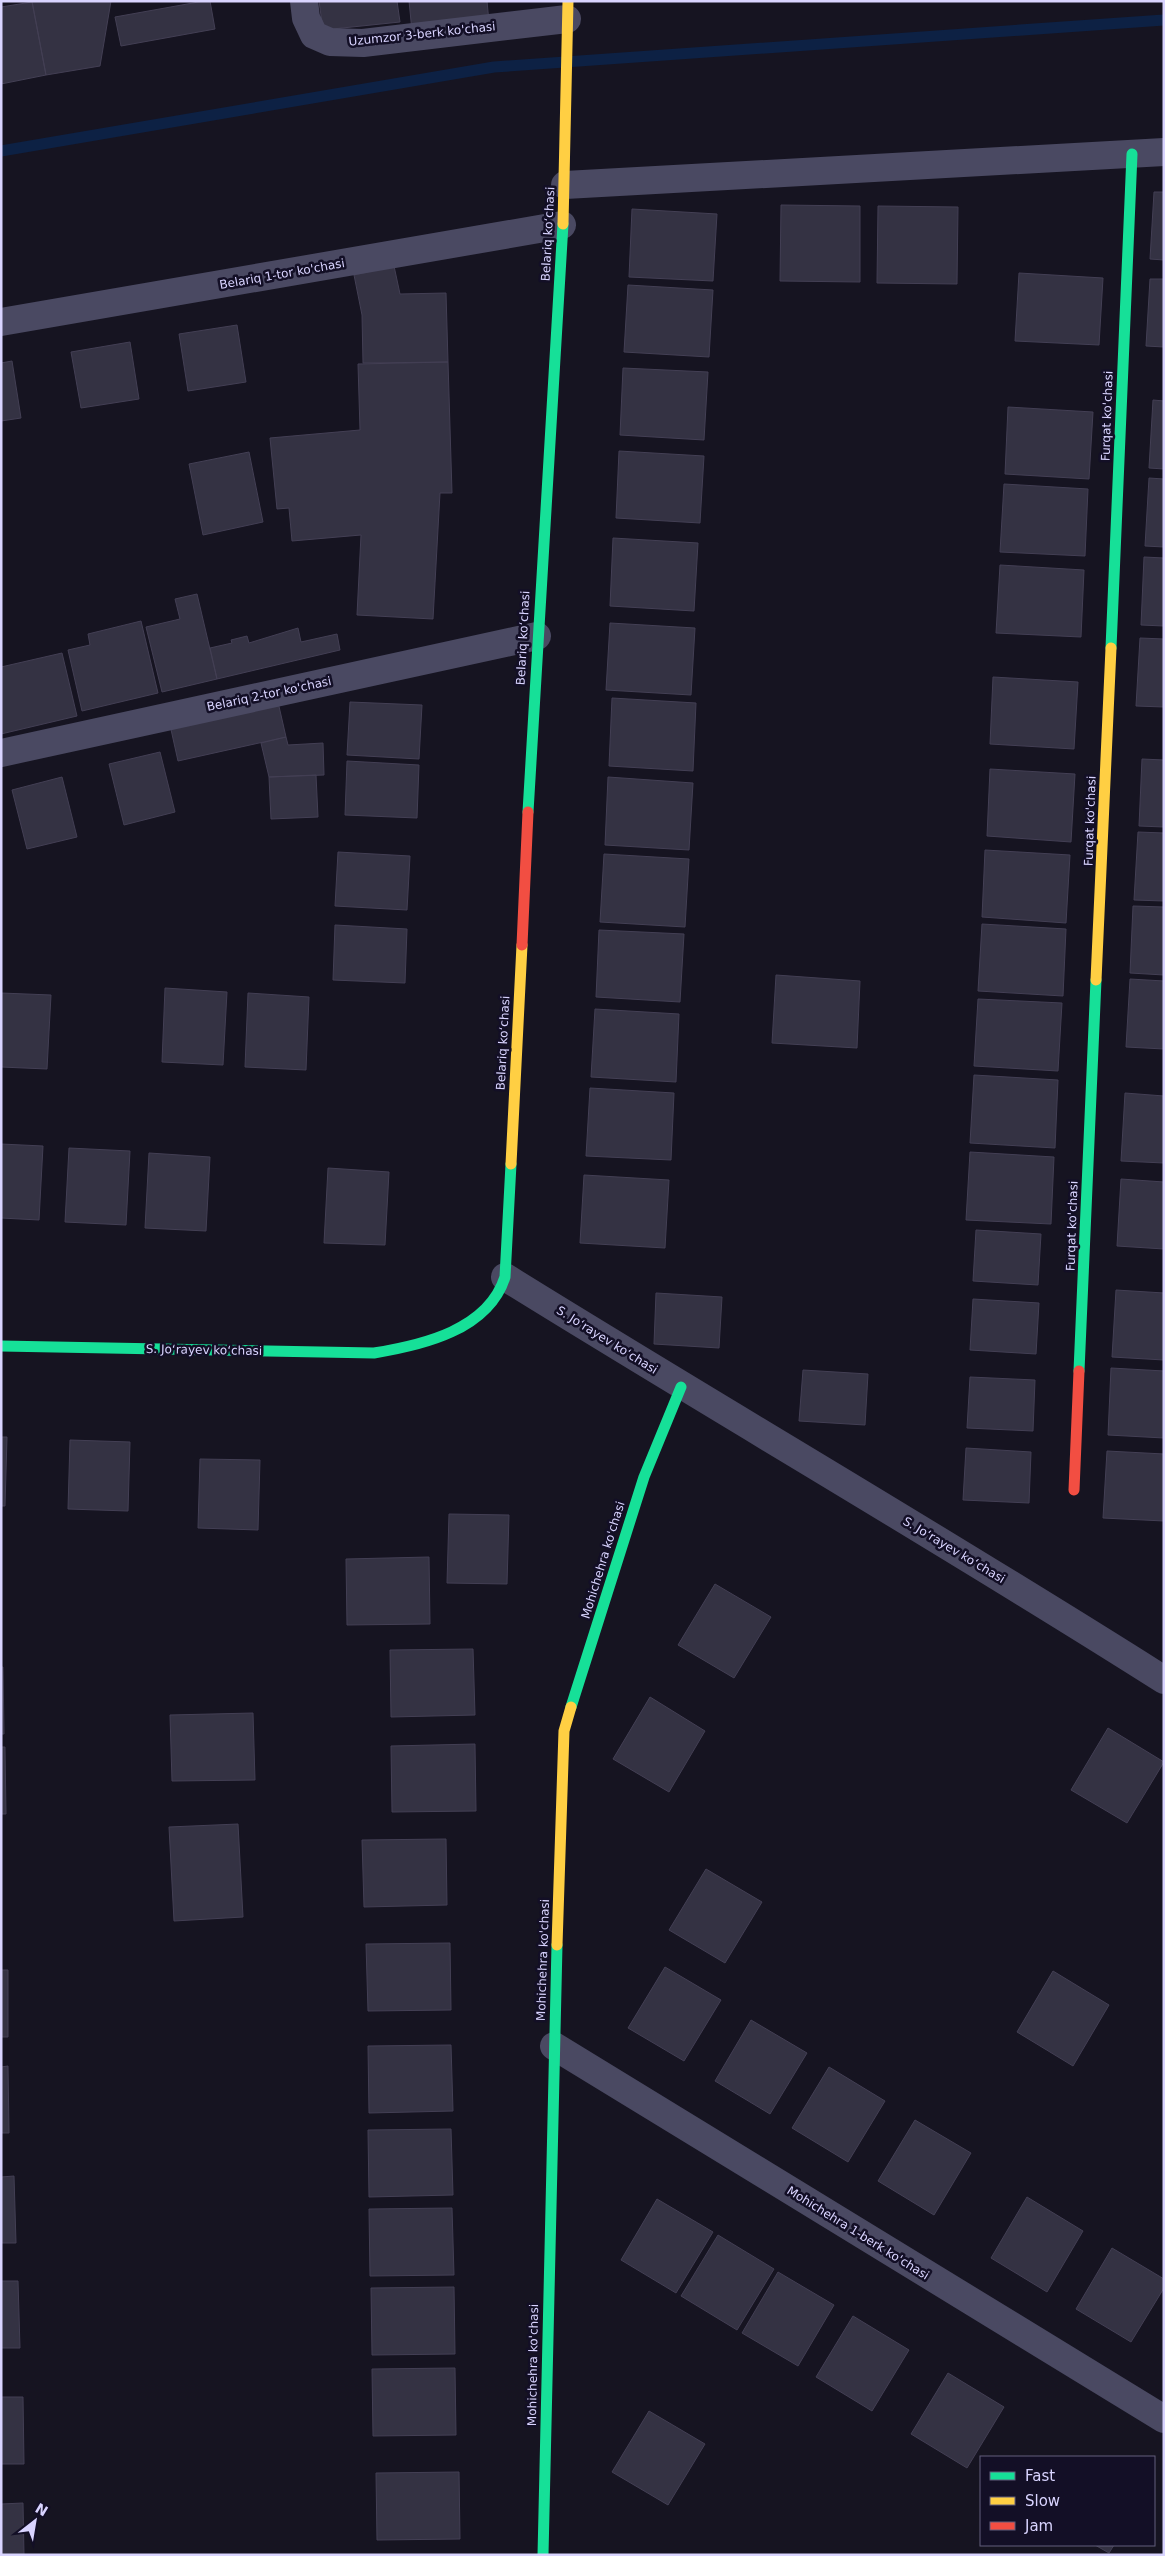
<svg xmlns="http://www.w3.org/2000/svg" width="1165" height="2556" viewBox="0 0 1165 2556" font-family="'DejaVu Sans',sans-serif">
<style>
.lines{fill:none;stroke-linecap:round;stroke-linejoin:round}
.stream{stroke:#0d2144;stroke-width:11}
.building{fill:#343243;stroke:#433f54}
.street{stroke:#4a4962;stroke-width:28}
.fast{stroke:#16e098;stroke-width:11}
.slow{stroke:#ffcf43;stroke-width:11}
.jam{stroke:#f24e42;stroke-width:11}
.labels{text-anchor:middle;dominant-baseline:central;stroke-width:5;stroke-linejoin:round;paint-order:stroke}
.street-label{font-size:12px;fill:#d9d4ff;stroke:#130f26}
</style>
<rect width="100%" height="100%" fill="#161421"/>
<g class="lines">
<path class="stream" d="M 1,151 L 494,67 L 1164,20"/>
</g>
<path class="building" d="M 111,1 L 100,66 L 46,75 L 32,1 Z
M 204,1 L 210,1 L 215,29 L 121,46 L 115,17 Z
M 319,1 L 397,1 L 400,22 L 323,30 Z
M 409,1 L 487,1 L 489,22 L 412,31 Z
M 32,2 L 46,75 L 1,84 L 1,7 Z
M 1154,192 L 1164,192 L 1164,260 L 1150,259 Z
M 781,205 L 860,206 L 860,282 L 780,281 Z
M 878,206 L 958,207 L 957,284 L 877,283 Z
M 632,209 L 717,214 L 713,281 L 629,277 Z
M 394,266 L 400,294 L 446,293 L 448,362 L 363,363 L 362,315 L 354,275 Z
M 1019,273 L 1103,278 L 1099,345 L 1015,341 Z
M 1150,279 L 1164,279 L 1164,347 L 1146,346 Z
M 628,285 L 713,290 L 709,357 L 624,352 Z
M 237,325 L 246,382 L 188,391 L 179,334 Z
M 130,342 L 139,399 L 81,408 L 71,352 Z
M 12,361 L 21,418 L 1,421 L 1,363 Z
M 448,362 L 452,493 L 440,493 L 433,619 L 357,615 L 361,535 L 292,541 L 289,508 L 277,509 L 270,438 L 360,430 L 358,364 Z
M 623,368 L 708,372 L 704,440 L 620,435 Z
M 1153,400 L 1164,401 L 1164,469 L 1149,468 Z
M 1008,407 L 1093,412 L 1089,479 L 1005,474 Z
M 619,451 L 704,456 L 700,523 L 616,518 Z
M 249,452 L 263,522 L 203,535 L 189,464 Z
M 1149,478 L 1164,479 L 1164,547 L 1145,546 Z
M 1004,484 L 1088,489 L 1085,556 L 1000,552 Z
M 613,538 L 698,543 L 694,611 L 610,606 Z
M 1144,557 L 1164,558 L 1164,626 L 1141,625 Z
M 1000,565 L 1084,570 L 1081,637 L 996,633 Z
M 197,594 L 217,679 L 162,692 L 146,627 L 180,619 L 175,599 Z
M 141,621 L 158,693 L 82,711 L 68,650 L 90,645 L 88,634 Z
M 610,623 L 695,628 L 691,695 L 606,690 Z
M 298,628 L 301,642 L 337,634 L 340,650 L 217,679 L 210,648 L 232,643 L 231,640 L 247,636 L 249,643 Z
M 1140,638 L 1164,639 L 1164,707 L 1136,706 Z
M 62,653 L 77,716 L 1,734 L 1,667 Z
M 993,677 L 1078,682 L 1074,749 L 990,744 Z
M 612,698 L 696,703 L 693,771 L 609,766 Z
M 278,702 L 286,737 L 178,761 L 170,725 Z
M 350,702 L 422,705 L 419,759 L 347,755 Z
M 286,737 L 288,745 L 323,743 L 324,775 L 269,777 L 261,743 Z
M 160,752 L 175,812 L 124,825 L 109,764 Z
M 1142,759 L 1164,760 L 1164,827 L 1139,826 Z
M 347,761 L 419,765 L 417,818 L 345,815 Z
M 990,769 L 1075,774 L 1071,842 L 987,836 Z
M 316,775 L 318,817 L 271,819 L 269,777 Z
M 62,777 L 77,837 L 27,849 L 12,790 Z
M 608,777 L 693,783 L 689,850 L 605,845 Z
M 1138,832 L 1164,833 L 1164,901 L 1134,900 Z
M 985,850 L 1070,855 L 1066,923 L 982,917 Z
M 338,852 L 410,856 L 407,910 L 335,906 Z
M 604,854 L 689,859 L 685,927 L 600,922 Z
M 1133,906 L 1164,907 L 1164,975 L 1130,973 Z
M 982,924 L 1066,929 L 1063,996 L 978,991 Z
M 335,925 L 407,929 L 405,983 L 333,980 Z
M 599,930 L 684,934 L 680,1002 L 596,997 Z
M 776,975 L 860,981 L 857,1048 L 772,1043 Z
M 1130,979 L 1164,981 L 1164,1049 L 1126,1047 Z
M 165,988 L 227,992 L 223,1065 L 162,1062 Z
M 1,993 L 51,995 L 47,1069 L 1,1067 Z
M 248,993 L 309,997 L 306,1070 L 245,1067 Z
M 978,999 L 1062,1003 L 1058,1071 L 974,1066 Z
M 595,1009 L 679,1014 L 676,1082 L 591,1077 Z
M 974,1075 L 1058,1080 L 1055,1148 L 970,1143 Z
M 590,1088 L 674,1093 L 671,1160 L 586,1156 Z
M 1125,1093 L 1164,1096 L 1164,1163 L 1121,1161 Z
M 1,1144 L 43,1146 L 39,1220 L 1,1218 Z
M 69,1148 L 130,1151 L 126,1225 L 65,1222 Z
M 970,1152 L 1054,1157 L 1051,1224 L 966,1220 Z
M 149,1153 L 210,1157 L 206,1231 L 145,1228 Z
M 328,1168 L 389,1172 L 385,1245 L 324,1243 Z
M 584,1175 L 669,1180 L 665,1248 L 580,1243 Z
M 1121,1179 L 1164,1182 L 1164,1249 L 1117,1246 Z
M 976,1230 L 1041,1234 L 1038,1285 L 973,1281 Z
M 1116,1290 L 1164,1293 L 1164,1360 L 1112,1357 Z
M 656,1293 L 722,1297 L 719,1348 L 654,1344 Z
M 973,1299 L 1039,1303 L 1036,1354 L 970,1350 Z
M 1111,1368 L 1164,1371 L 1164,1438 L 1108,1435 Z
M 803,1370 L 868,1374 L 865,1425 L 799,1421 Z
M 970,1377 L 1035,1380 L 1033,1431 L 967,1428 Z
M 1,1437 L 7,1437 L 5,1506 L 1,1506 Z
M 70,1440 L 130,1442 L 128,1511 L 68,1509 Z
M 966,1448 L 1031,1452 L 1029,1503 L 963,1500 Z
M 1107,1451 L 1164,1454 L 1164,1521 L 1103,1518 Z
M 200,1459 L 260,1460 L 258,1530 L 198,1528 Z
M 449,1514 L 509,1515 L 507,1584 L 447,1583 Z
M 429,1557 L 430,1624 L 347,1625 L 346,1559 Z
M 715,1584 L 771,1617 L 734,1678 L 678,1645 Z
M 473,1649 L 475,1715 L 391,1717 L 390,1650 Z
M 1,1667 L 3,1667 L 4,1734 L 1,1734 Z
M 650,1697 L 705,1731 L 669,1792 L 613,1759 Z
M 253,1713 L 255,1780 L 172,1781 L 170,1715 Z
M 1108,1728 L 1164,1762 L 1127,1823 L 1071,1790 Z
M 475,1744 L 476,1811 L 392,1812 L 391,1746 Z
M 1,1747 L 5,1747 L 6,1814 L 1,1814 Z
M 238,1824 L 243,1917 L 174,1921 L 169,1827 Z
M 446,1839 L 447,1905 L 364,1907 L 362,1840 Z
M 706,1869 L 762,1902 L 725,1963 L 669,1930 Z
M 450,1943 L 451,2010 L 368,2011 L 366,1944 Z
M 665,1967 L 721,2000 L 684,2061 L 628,2028 Z
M 1,1970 L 8,1970 L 8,2037 L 1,2037 Z
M 1053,1971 L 1109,2005 L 1073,2066 L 1017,2032 Z
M 751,2020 L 807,2053 L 770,2114 L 715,2081 Z
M 451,2045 L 453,2111 L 369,2113 L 368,2046 Z
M 8,2066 L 9,2133 L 1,2133 L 1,2067 Z
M 829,2067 L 885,2101 L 848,2162 L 792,2128 Z
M 915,2120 L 971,2153 L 934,2215 L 878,2181 Z
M 451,2129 L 453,2195 L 369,2197 L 368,2130 Z
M 14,2176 L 16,2243 L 1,2243 L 1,2177 Z
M 1027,2197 L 1083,2231 L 1047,2292 L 991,2258 Z
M 657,2199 L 713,2232 L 676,2293 L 621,2260 Z
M 452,2208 L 454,2275 L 370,2276 L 369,2209 Z
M 718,2235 L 774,2269 L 737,2330 L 681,2296 Z
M 1112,2248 L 1164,2279 L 1164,2288 L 1131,2342 L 1076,2309 Z
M 778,2272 L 834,2305 L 798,2366 L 742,2333 Z
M 1,2281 L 18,2281 L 20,2348 L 1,2348 Z
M 454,2287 L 455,2354 L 372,2355 L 371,2288 Z
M 853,2316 L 909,2350 L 872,2411 L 816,2377 Z
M 455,2368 L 456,2435 L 373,2436 L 372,2369 Z
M 948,2373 L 1004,2407 L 967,2468 L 911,2434 Z
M 1,2397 L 23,2397 L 24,2464 L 1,2464 Z
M 649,2411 L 705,2444 L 668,2505 L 612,2472 Z
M 459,2472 L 460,2539 L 377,2540 L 376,2473 Z
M 23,2503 L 24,2555 L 1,2555 L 1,2504 Z
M 1095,2545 L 1114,2545 L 1109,2553 Z"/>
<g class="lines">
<path class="street" d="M 304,1 L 306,18 L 314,35 L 330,42 L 363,43 L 567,19
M 565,185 L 1164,152
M 1,322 L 562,225
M 1,753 L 537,636
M 505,1277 C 724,1413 947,1542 1164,1680
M 554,2046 L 1164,2419"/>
<path class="fast" d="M 1111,648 L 1132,154
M 528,812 L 563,224
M 1,1346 L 374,1353 C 423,1345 488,1330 505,1277 L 511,1164
M 1079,1371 L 1096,980
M 571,1707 L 644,1477 L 681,1387
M 543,2555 L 557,1945"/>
<path class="slow" d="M 563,224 L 568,1
M 1096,980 L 1111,648
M 511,1164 L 522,945
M 557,1945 L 564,1731 L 571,1707"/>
<path class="jam" d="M 522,945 L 528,812
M 1074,1490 L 1079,1371"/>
</g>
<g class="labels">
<g class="street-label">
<text transform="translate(422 34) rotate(-6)">Uzumzor 3-berk ko'chasi</text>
<text transform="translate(548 234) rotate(-87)">Belariq koʻchasi</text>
<text transform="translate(282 274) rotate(-10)">Belariq 1-tor ko'chasi</text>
<text transform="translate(1107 416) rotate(-88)">Furqat ko'chasi</text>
<text transform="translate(523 638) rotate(-87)">Belariq koʻchasi</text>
<text transform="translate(269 694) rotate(-12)">Belariq 2-tor ko'chasi</text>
<text transform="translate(1090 821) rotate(-88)">Furqat ko'chasi</text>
<text transform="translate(503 1043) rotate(-87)">Belariq koʻchasi</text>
<text transform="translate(1072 1226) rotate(-88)">Furqat ko'chasi</text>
<text transform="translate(607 1340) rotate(32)">S. Joʻrayev koʻchasi</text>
<text transform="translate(204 1350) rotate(1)">S. Joʻrayev koʻchasi</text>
<text transform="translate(954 1550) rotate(31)">S. Joʻrayev koʻchasi</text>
<text transform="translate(603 1560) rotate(-73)">Mohichehra ko'chasi</text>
<text transform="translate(543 1960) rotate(-88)">Mohichehra ko'chasi</text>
<text transform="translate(858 2233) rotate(32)">Mohichehra 1-berk ko'chasi</text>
<text transform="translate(533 2365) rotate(-89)">Mohichehra ko'chasi</text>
</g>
</g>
<rect width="1165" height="2556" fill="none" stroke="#d9d4ff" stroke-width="5"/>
<rect x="980" y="2456" width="175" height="90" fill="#130f26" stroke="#625e7d"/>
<rect x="990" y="2472" width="25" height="8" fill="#16e098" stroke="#625e7d"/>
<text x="1025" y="2481" font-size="15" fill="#d9d4ff">Fast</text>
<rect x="990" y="2497" width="25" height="8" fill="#ffcf43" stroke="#625e7d"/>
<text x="1025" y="2506" font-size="15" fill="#d9d4ff">Slow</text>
<rect x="990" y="2522" width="25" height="8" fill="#f24e42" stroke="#625e7d"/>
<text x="1025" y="2531" font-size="15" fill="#d9d4ff">Jam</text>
<g transform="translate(35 2521) rotate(31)" stroke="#130f26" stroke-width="4" paint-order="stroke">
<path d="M0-4L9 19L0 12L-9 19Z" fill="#d9d4ff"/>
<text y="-8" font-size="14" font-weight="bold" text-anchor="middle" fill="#d9d4ff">N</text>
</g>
</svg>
